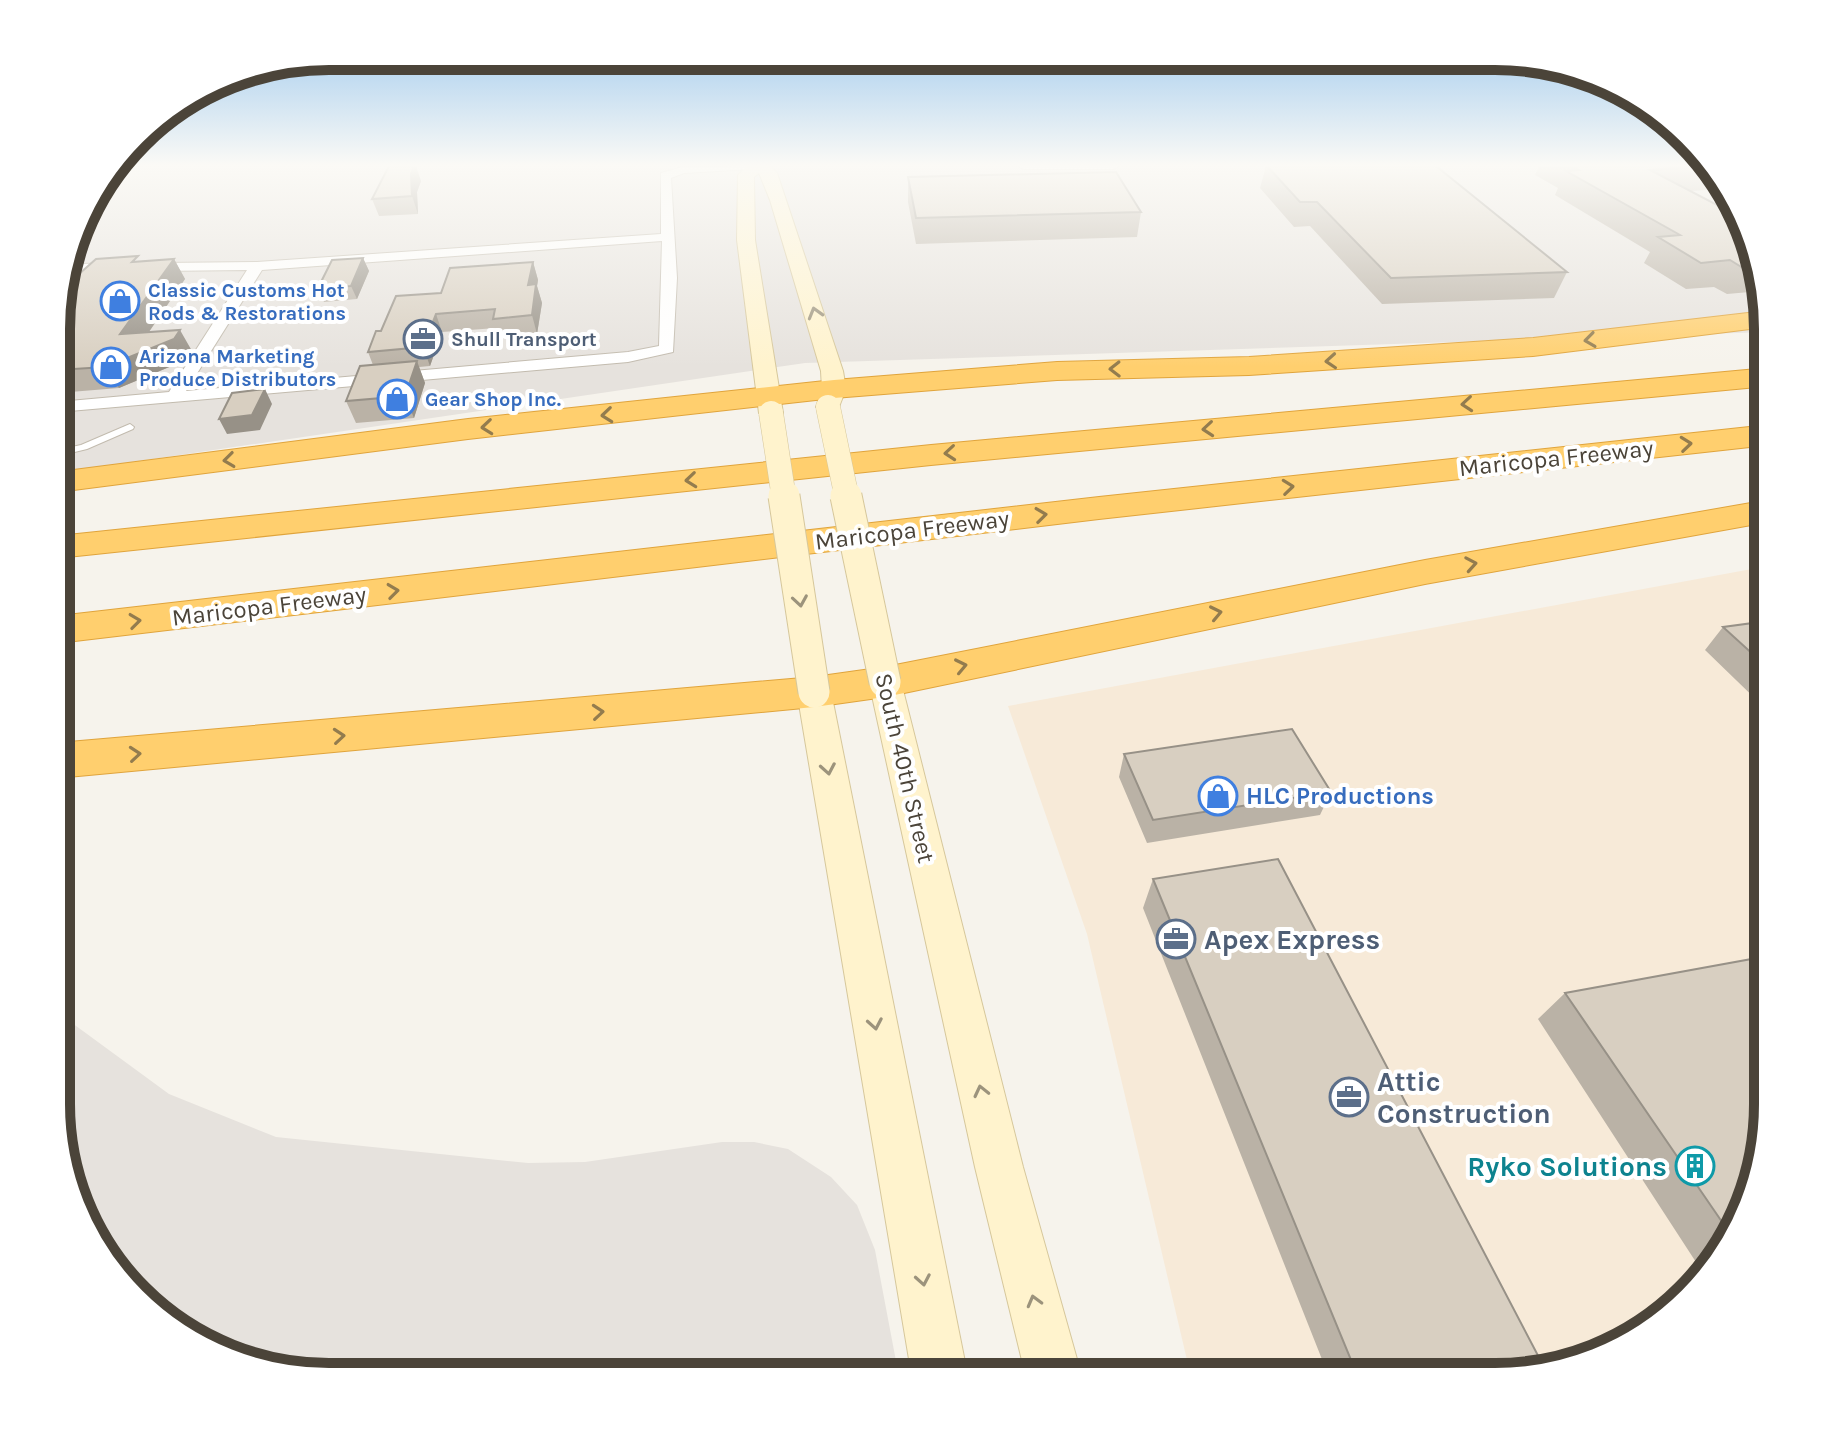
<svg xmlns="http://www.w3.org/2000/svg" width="1824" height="1433" viewBox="0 0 1824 1433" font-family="Karla,sans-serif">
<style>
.commercial{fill:#f7ead8}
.industrial{fill:#e6e2dd}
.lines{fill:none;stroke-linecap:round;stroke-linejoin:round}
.lane-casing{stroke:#c2bbae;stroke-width:2}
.street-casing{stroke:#c2bbae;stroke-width:2}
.secondary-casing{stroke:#d6c79b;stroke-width:2}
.highway-casing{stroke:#e0a43c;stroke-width:2}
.lane{fill:#fff;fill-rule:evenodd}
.street{fill:#fff;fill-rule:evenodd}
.secondary{fill:#fff3cd;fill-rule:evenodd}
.highway{fill:#ffcf6e;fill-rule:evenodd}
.secondary-bridge-far1-casing{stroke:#d6c79b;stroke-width:25;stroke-linecap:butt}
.secondary-bridge-casing{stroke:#d6c79b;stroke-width:33;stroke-linecap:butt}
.secondary-bridge-far1{stroke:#fff3cd;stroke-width:24}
.secondary-bridge{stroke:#fff3cd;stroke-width:31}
.wall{fill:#bab2a6}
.shaded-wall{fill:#979187}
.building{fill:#d8cfc1;stroke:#979187;stroke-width:2}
.oneway{stroke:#9c937c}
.oneway2{stroke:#937c4e}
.labels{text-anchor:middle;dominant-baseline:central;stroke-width:8;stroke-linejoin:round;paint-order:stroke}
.far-shop-label{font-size:20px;font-weight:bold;fill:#366cbe;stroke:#fff;text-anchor:start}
.far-service-label{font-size:20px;font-weight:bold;fill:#4e5e75;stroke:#fff;text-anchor:start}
.street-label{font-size:24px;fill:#4b4439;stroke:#fff}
.shop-label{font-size:24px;font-weight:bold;fill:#366cbe;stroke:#fff;text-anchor:start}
.near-service-label{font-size:28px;font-weight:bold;fill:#4e5e75;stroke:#fff;text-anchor:start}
.near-culture-label{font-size:28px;font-weight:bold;fill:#0d838f;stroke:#fff;text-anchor:end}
.rim{fill:none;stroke:#4b4439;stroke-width:10}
</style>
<rect width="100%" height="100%" fill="#f6f3ec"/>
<path class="commercial" d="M 1768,566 L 1767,1123 L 1747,1209 L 1700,1284 L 1600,1356 L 1495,1377 L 1191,1377 L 1087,934 L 1008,706 Z"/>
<path class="industrial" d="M 114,166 L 1706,166 L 1747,224 L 1768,332 L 805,363 L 58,473 L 58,293 L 92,193 Z
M 57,1012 L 169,1094 L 276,1137 L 528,1163 L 585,1162 L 722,1142 L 754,1142 L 788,1149 L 831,1177 L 857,1205 L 875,1250 L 899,1377 L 311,1376 L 225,1356 L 149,1309 L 84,1225 L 57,1123 Z"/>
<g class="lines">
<defs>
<path id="lane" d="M 130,424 L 134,427 L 133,429 L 87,449 L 58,456 L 58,450 L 81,445 Z"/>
<path id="street" d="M 757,166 L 751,169 L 684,173 L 671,178 L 677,278 L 673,352 L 628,362 L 58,412 L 58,402 L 169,392 L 247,270 L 67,272 L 68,264 L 257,262 L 661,234 L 661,173 L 683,167 ZM 662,241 L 659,346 L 628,352 L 186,391 L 262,270 Z
M 1018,166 L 1119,166 L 1113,169 L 1024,169 Z"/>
<path id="secondary" d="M 747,166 L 770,166 L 777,173 L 843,371 L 846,389 L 837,412 L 819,412 L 816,407 L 822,389 L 821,371 L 770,200 L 759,173 L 754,177 L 755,240 L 783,413 L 780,418 L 762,418 L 759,413 L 737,240 L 738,175 Z
M 885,670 L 897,674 L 901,682 L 1023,1167 L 1082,1377 L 1026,1377 L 975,1167 L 869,682 L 873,674 Z
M 814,680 L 826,684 L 831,692 L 968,1377 L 912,1377 L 797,692 L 802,684 Z"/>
<path id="highway" d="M 1765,311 L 1766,327 L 1533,356 L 1249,375 L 1057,380 L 834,398 L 468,439 L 58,492 L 58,472 L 468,419 L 834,380 L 1057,362 L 1249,357 L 1533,338 Z
M 1768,368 L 1768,386 L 931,465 L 58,558 L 58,536 L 931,445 Z
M 1768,425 L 1768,445 L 1099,519 L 58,643 L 58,616 L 1099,497 Z
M 1768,500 L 1768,522 L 1425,584 L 885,697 L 814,707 L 57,778 L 57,743 L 814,677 L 885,667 L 1425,560 Z"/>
</defs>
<use href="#lane" class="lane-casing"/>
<use href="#street" class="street-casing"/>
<use href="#secondary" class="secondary-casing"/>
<use href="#highway" class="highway-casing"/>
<use href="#lane" class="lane"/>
<use href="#street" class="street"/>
<use href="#secondary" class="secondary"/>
<use href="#highway" class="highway"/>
<defs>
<path id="secondary-bridge-far1" d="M 828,407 L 847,498
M 771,413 L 784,498"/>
<path id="secondary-bridge" d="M 784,496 L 814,692
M 846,496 L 885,682"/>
</defs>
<use href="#secondary-bridge-far1" class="secondary-bridge-far1-casing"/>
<use href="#secondary-bridge" class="secondary-bridge-casing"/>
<use href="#secondary-bridge-far1" class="secondary-bridge-far1"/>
<use href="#secondary-bridge" class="secondary-bridge"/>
</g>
<path class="wall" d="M 1266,166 L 1267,166 L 1567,272 L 1554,298 L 1382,304 L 1310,226 L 1294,227 L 1260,188 Z
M 1539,166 L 1706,166 L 1722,189 L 1690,191 L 1747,224 L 1761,291 L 1727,294 L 1714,287 L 1686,289 L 1644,263 L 1650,252 L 1555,195 L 1558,188 L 1535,175 Z
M 908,177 L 1141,212 L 1137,237 L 916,244 L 908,202 Z
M 421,181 L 417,192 L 418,214 L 379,216 L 372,199 Z
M 363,258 L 369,271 L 357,299 L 324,302 L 318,288 Z
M 174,259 L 185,279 L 149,332 L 192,351 L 186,360 L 119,388 L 58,393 L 58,293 L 79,274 L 141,261 Z
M 533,262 L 538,280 L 537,286 L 542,303 L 537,334 L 499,337 L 496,328 L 442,332 L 430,366 L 419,367 L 425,383 L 414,418 L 356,423 L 346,401 L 373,365 L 368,352 L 381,331 L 441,293 Z
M 1768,621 L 1768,711 L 1705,650 L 1723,627 Z
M 1124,754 L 1331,792 L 1320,815 L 1147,843 L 1119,777 Z
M 1153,879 L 1495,1377 L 1329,1377 L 1143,908 Z
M 1565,993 L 1747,1209 L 1705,1276 L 1538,1019 Z"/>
<path class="shaded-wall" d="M 414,166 L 416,166 L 421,181 L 417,192 L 418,214 L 412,196 L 411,174 Z
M 363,258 L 369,271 L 357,299 L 351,286 Z
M 174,259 L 185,279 L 133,355 L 180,330 L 192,351 L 186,360 L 119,388 L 105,367 L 120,334 Z
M 533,262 L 538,280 L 537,286 L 542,303 L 537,334 L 532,315 L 528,285 Z
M 436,314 L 442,332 L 430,366 L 423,347 Z
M 417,361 L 425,383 L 414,418 L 405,396 Z
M 265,389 L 272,404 L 260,430 L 227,434 L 219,419 Z"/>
<path class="building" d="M 389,166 L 414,166 L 411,174 L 412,196 L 372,199 Z
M 1267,166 L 1436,166 L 1567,272 L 1391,278 L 1317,202 L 1300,202 Z
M 1572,166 L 1706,166 L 1650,170 L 1744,219 L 1747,224 L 1756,267 L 1743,268 L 1730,260 L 1701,263 L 1658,237 L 1680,235 L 1566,171 L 1579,170 Z
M 1116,172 L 1141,212 L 916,218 L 908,177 Z
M 138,256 L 132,262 L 174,259 L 120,334 L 180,330 L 174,339 L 105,367 L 58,370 L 58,293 L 64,276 L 79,274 L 96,259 Z
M 363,258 L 351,286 L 318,288 L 332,260 Z
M 533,262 L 528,285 L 536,284 L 532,315 L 493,319 L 495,309 L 436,314 L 423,347 L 368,352 L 376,331 L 381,331 L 396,296 L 441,293 L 450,268 Z
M 417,361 L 405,396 L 346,401 L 360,366 Z
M 265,389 L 252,415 L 219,419 L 232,393 Z
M 1768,621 L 1768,668 L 1723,627 Z
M 1292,729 L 1331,792 L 1153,820 L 1124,754 Z
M 1278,859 L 1544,1367 L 1495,1377 L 1358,1377 L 1153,879 Z
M 1768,956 L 1767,1123 L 1747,1209 L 1731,1235 L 1565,993 Z"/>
<defs><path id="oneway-chevron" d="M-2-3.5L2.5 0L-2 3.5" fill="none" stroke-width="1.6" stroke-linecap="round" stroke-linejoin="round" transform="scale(2)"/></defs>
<g class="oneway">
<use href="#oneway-chevron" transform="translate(815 313) rotate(-106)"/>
<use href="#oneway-chevron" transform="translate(800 601) rotate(81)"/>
<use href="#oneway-chevron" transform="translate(828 769) rotate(80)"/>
<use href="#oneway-chevron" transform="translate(875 1024) rotate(80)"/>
<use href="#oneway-chevron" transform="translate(981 1091) rotate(-103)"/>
<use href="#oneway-chevron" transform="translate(923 1280) rotate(80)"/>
<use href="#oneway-chevron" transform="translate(1034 1301) rotate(-105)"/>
</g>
<g class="oneway2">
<use href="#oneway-chevron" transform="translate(1590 340) rotate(172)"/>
<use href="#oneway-chevron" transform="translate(1331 361) rotate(176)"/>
<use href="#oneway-chevron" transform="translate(1115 369) rotate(179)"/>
<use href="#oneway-chevron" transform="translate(1467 404) rotate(175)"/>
<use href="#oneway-chevron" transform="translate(607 415) rotate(174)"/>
<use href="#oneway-chevron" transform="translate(487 427) rotate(174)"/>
<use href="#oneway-chevron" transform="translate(1208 429) rotate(175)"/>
<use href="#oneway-chevron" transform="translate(1686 444) rotate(-6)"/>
<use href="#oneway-chevron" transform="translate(950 453) rotate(175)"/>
<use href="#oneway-chevron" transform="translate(229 460) rotate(173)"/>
<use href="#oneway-chevron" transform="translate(691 480) rotate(174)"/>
<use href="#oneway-chevron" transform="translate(1288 487) rotate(-6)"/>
<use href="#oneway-chevron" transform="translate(1041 515) rotate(-7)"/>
<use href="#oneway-chevron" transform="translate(1471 564) rotate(-10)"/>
<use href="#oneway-chevron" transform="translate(393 591) rotate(-7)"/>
<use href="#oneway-chevron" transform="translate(1216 613) rotate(-12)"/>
<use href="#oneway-chevron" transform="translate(135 621) rotate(-7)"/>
<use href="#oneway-chevron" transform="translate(961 666) rotate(-12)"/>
<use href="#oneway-chevron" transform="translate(598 712) rotate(-5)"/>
<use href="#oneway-chevron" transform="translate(339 736) rotate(-5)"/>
<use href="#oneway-chevron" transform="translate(135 754) rotate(-5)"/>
</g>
<linearGradient id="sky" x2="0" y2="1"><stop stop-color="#8fc1ec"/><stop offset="0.45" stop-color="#fbfaf6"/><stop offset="1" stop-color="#fbfaf6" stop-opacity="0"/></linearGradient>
<rect width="1824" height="367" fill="url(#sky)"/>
<defs>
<symbol id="shop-ring" viewBox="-11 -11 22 22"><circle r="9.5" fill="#fff" stroke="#3f7fe0" stroke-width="1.5"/><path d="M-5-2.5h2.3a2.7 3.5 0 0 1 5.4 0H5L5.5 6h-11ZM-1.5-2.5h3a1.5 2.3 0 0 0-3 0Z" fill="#3f7fe0"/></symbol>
<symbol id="office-ring" viewBox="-11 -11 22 22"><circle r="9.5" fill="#fff" stroke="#5c6f8a" stroke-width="1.5"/><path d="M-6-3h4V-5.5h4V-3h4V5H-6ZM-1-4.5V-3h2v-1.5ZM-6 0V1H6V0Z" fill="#5c6f8a"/></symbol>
<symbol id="building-ring" viewBox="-11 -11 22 22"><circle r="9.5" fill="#fff" stroke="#0f9aa8" stroke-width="1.5"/><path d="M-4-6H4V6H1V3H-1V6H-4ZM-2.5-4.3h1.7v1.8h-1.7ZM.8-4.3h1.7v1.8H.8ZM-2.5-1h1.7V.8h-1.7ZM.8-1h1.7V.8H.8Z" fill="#0f9aa8"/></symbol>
</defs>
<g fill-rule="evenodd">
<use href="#shop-ring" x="98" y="279" width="44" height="44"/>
<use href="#office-ring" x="401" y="317" width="44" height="44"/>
<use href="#shop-ring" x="89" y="345" width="44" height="44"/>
<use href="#shop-ring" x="375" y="377" width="44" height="44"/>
<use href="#shop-ring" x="1196" y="774" width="44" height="44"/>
<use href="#office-ring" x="1154" y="917" width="44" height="44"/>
<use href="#office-ring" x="1327" y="1075" width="44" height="44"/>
<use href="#building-ring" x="1673" y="1144" width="44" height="44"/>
</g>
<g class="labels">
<g class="far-shop-label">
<text x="148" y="290">Classic Customs Hot<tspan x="148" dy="23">Rods &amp; Restorations</tspan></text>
<text x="139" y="356">Arizona Marketing<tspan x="139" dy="23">Produce Distributors</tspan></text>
<text x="425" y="399">Gear Shop Inc.</text>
</g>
<g class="far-service-label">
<text x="451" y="339">Shull Transport</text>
</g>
<g class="street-label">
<text transform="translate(1556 458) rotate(-6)">Maricopa Freeway</text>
<text transform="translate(912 530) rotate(-7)">Maricopa Freeway</text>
<text transform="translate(269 606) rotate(-7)">Maricopa Freeway</text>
<text transform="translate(905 768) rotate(77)">South 40th Street</text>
</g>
<g class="shop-label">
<text x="1246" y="796">HLC Productions</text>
</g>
<g class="near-service-label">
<text x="1204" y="939">Apex Express</text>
<text x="1377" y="1081">Attic<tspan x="1377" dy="32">Construction</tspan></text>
</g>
<g class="near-culture-label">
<text x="1667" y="1166">Ryko Solutions</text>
</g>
</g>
<path d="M0 0H1824V1433H0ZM329 70H1495A259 259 0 0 1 1754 329V1104A259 259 0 0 1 1495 1363H329A259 259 0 0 1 70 1104V329A259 259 0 0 1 329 70Z" fill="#fff" fill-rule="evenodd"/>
<path class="rim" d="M329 70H1495A259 259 0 0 1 1754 329V1104A259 259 0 0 1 1495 1363H329A259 259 0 0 1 70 1104V329A259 259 0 0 1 329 70Z"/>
</svg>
